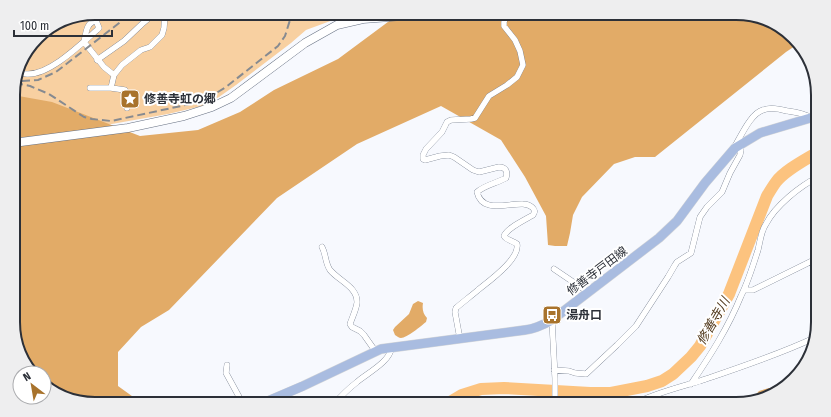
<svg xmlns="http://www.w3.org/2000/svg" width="831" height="417" viewBox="0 0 831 417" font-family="'Fira Sans Condensed','Noto Sans JP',sans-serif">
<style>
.green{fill:#f8d0a1}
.forest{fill:#e2ab67}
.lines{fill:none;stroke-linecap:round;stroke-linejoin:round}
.river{stroke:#fcc37f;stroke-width:12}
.street-casing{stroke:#667082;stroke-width:6}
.secondary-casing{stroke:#667082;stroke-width:9}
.primary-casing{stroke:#d5d6d7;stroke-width:10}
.street{stroke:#fff;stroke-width:5.5}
.secondary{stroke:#fff;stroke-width:8}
.primary{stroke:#a9bce0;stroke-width:9}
.rail{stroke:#868a90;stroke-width:2;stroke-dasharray:8 4;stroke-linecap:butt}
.labels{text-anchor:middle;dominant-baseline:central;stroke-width:4;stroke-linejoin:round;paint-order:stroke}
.poi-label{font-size:12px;font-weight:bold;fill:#2c3038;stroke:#fff;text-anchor:start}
.street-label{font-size:12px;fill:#2c3038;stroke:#fff}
.water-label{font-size:13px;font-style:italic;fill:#50381b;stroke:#fff}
.rim{fill:none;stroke:#2c3038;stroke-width:2}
</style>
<rect width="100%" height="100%" fill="#f7f9fe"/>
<path class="green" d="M 95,13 L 352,13 L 306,30 L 291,43 L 236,85 L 219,97 L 202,106 L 168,114 L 95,127 L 13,102 L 13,90 L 21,59 L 41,34 L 64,19 Z"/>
<path class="forest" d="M 397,13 L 736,13 L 772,21 L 798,44 L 786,52 L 655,157 L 635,157 L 614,164 L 582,197 L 573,215 L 570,233 L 567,246 L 555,246 L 548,245 L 546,216 L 525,177 L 501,140 L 441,106 L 357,144 L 277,198 L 169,310 L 141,327 L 118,352 L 118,386 L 143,404 L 95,404 L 59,396 L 44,383 L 44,373 L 32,373 L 30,372 L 14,333 L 13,95 L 52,102 L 140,136 L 198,130 L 240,112 L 274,90 L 338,59 L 396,16 Z
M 418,301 L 423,303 C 422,309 423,314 427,318 L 426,322 C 421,326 407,338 401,338 C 399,338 397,336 395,335 L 393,330 L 395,327 L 409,314 L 413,304 Z
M 769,388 L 775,392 L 751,400 L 759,391 Z"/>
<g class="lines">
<path class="river" d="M 447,404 L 462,395 L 481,389 L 504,388 L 590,393 L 611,393 L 647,386 L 662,381 L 673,374 L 691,357 L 700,346 L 729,294 L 767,196 C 770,191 773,186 776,182 C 785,170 805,160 818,152"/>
<defs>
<path id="street" d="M 84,42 L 104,67 L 114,75
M 97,60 L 124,41 L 142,24 L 155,13
M 18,72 C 21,73 24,74 27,74 C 50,75 81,44 97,30 L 99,28 L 97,23 L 95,21 C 86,23 86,34 84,42
M 90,88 L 111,88 L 125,90 L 127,94 L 127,108
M 111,88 L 114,75 L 122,65 L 141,50 L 150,47 L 162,35 L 164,28 L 165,13
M 735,146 C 741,136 751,113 763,110 C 770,107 780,109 787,111 C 795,112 804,113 811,118
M 322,247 C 326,254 325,263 330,270 C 339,281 358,287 357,303 C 356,310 352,318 350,324 L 352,327 L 360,331 L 364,335 L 376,352
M 812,261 L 818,273
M 554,269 L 588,292
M 744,290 L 753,290 L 818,258
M 552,320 L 555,378 L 555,404
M 460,339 L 455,312 L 456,308 C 463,302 471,296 478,290 C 489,281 520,259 517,244 C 513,241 506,240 504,236 C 507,228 525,220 533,215 C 538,209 529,204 523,204 C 508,203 482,214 477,192 C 485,185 497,183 506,178 C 508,172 506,167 499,167 L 479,172 L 473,170 L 454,157 L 449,155 L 440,156 L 425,160 L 423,159 L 423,155 L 426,149 L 442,132 L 447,122 L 451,120 L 471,119 L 475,118 L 489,96 L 507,85 L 517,77 L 523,65 L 520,51 L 515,40 L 504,26 L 504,22 L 507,13
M 227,365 L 226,373 L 243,404
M 554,370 L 569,371 L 575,373 L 586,374 L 617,345 L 636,326 L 668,277 L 675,265 L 677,262 L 688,255 L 691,253 L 700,217 L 707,207 L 722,192 L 730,173 L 740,155 L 741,150 L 740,145
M 691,384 C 710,356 728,328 741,296 C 748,282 753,266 758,250 C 760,242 761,231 766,224 C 775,206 800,186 818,177
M 334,404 C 341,396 348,389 357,382 C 366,374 391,361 391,348
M 634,404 C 652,394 680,387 700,381 C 738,368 778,355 814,338"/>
<path id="secondary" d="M 13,143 L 128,128 L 184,116 L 212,107 L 231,98 L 305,43 L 337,25 L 363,19 L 403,16 L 410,13"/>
<path id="primary" d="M 261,404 L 303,386 L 381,349 L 525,330 C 535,329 543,325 552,320 L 659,238 L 677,221 L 705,183 L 735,148 L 760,133 L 817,116"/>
</defs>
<use href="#street" class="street-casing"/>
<use href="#secondary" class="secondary-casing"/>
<use href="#primary" class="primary-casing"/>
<use href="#street" class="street"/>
<use href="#secondary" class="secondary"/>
<use href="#primary" class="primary"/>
<path class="rail" d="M 22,81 L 38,80 L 56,72 L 132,13
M 15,83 L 30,86 L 49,94 L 84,117 L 92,119 L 111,121 L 195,103 L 213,95 L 226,87 L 278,46 L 285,36 L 290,20 L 290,13"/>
</g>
<defs>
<symbol id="sight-square" viewBox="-11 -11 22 22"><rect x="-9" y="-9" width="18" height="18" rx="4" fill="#a8732c" stroke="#fff"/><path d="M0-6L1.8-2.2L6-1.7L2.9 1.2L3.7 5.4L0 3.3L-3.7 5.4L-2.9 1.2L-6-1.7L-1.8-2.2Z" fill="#fff"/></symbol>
<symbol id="bus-square" viewBox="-11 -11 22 22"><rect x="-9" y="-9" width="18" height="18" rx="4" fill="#a8732c" stroke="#fff"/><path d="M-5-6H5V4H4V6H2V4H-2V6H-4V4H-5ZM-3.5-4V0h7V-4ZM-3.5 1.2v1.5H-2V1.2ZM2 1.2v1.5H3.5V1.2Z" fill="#fff"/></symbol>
</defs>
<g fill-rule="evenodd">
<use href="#sight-square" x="119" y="88" width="22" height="22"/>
<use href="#bus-square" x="541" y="304" width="22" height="22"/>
</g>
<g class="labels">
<g class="poi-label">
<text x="144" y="99">修善寺虹の郷</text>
<text x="566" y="315">湯舟口</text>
</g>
<g class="street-label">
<text transform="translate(597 271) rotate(-37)">修善寺戸田線</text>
</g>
<g class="water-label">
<text transform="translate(713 321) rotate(-60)">修善寺川</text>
</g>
</g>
<path d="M0 0H831V417H0ZM95 20H736A75 75 0 0 1 811 95V322A75 75 0 0 1 736 397H95A75 75 0 0 1 20 322V95A75 75 0 0 1 95 20Z" fill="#eeeeef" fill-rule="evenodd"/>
<path class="rim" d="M95 20H736A75 75 0 0 1 811 95V322A75 75 0 0 1 736 397H95A75 75 0 0 1 20 322V95A75 75 0 0 1 95 20Z"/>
<g transform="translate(32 385) rotate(329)"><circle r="19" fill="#ffffff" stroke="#abacaf"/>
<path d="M0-3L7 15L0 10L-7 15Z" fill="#a8732c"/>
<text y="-6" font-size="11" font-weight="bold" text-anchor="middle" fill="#2c3038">N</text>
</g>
<path d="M14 30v6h98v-6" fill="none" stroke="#2c3038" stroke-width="2"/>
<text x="20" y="30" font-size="12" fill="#2c3038" stroke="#ffffff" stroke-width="3" paint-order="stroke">100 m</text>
</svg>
